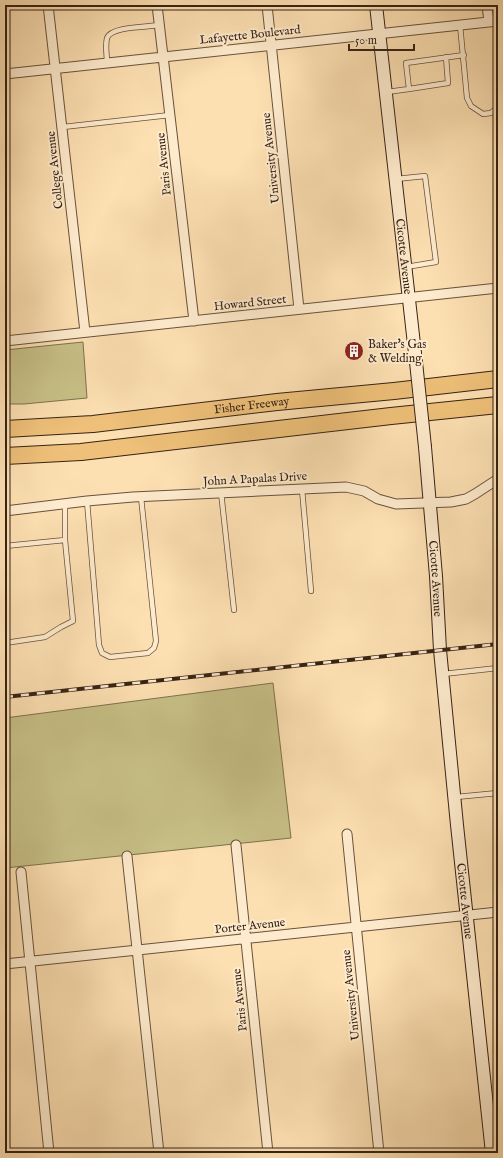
<svg xmlns="http://www.w3.org/2000/svg" width="503" height="1158" viewBox="0 0 503 1158" font-family="'IM FELL English',serif">
<style>
.green{fill:#c7c087;stroke:#7e714e}
.lines{fill:none;stroke-linecap:round;stroke-linejoin:round}
.lane-casing{stroke:#68523d;stroke-width:6}
.street-casing{stroke:#68523d;stroke-width:11}
.secondary-casing{stroke:#362216;stroke-width:14}
.highway-casing{stroke:#362216;stroke-width:18}
.lane{stroke:#feebcd;stroke-width:4.5}
.street{stroke:#feebcd;stroke-width:9}
.secondary{stroke:#feebcd;stroke-width:12}
.highway{stroke:#eec079;stroke-width:16}
.rail-casing{stroke:#362216;stroke-width:4}
.rail{stroke:#feebcd;stroke-width:2.5;stroke-dasharray:8;stroke-linecap:butt}
.secondary-bridge-casing{stroke:#362216;stroke-width:14;stroke-linecap:butt}
.secondary-bridge{stroke:#feebcd;stroke-width:12}
.labels{text-anchor:middle;dominant-baseline:central;stroke-width:4;stroke-linejoin:round;paint-order:stroke}
.street-label{font-size:12px;fill:#362216;stroke:#feebcd}
.poi-label{font-size:12px;fill:#362216;stroke:#feebcd;text-anchor:start}
</style>
<rect width="100%" height="100%" fill="#fde0b2"/>
<filter id="stains"><feTurbulence type="fractalNoise" baseFrequency=".005" numOctaves="4"/><feColorMatrix values="0 0 0 0 .2 0 0 0 0 .09 0 0 0 0 .02 0 0 0 .5 -.17"/></filter>
<radialGradient id="worn" r=".72"><stop offset=".6" stop-color="#630" stop-opacity="0"/><stop offset="1" stop-color="#630" stop-opacity=".3"/></radialGradient>
<path class="green" d="M 83,342 L 87,398 L 24,404 L 5,404 L 5,350 Z
M 273,683 L 291,838 L 5,868 L 5,718 Z"/>
<g class="lines">
<defs>
<path id="lane" d="M 496,21 L 498,40
M 460,25 L 467,98 L 471,106 L 483,114 L 491,113 L 498,107
M 107,63 C 107,55 105,46 107,38 C 111,26 149,27 160,25
M 409,89 L 448,83 L 446,57
M 387,92 L 409,89 L 406,63 L 464,55
M 63,127 L 170,115
M 396,179 L 425,176 L 436,262 L 406,267
M 302,489 L 311,591
M 221,492 L 234,610
M 87,501 L 99,645 L 102,653 L 110,657 L 148,653 L 154,648 L 156,641 L 141,497
M 5,546 L 65,540
M 5,643 L 45,637 L 61,627 L 73,621 L 65,540 L 65,504
M 443,674 L 498,668
M 456,797 L 498,793"/>
<path id="street" d="M 48,5 L 85,332
M 157,5 L 194,321
M 267,5 L 299,309
M 487,5 L 489,22
M 5,74 L 498,21
M 5,341 L 498,288
M 5,511 L 87,501 L 133,497 L 346,487 L 364,491 L 378,499 L 396,504 L 451,502 L 466,499 L 475,494 L 498,479
M 347,834 L 379,1153
M 236,845 L 268,1153
M 127,856 L 159,1153
M 21,872 L 49,1153
M 5,964 L 498,912"/>
<g id="secondary">
<path id="s1" d="M 376,5 L 416,362"/>
<path id="s2" d="M 425,447 L 436,576 L 440,650 L 457,825 L 492,1153"/>
</g>
<g id="highway">
<path id="s3" d="M 5,429 L 93,424 L 277,402 L 394,391 L 498,379"/>
<path d="M 5,456 L 81,452 L 391,416 L 498,405"/>
</g>
</defs>
<use href="#lane" class="lane-casing"/>
<use href="#street" class="street-casing"/>
<use href="#secondary" class="secondary-casing"/>
<use href="#highway" class="highway-casing"/>
<use href="#lane" class="lane"/>
<use href="#street" class="street"/>
<use href="#secondary" class="secondary"/>
<use href="#highway" class="highway"/>
<defs>
<path id="rail" d="M 5,697 L 498,644"/>
</defs>
<use href="#rail" class="rail-casing"/>
<use href="#rail" class="rail"/>
<defs>
<path id="secondary-bridge" d="M 416,362 L 425,447"/>
</defs>
<use href="#secondary-bridge" class="secondary-bridge-casing"/>
<use href="#secondary-bridge" class="secondary-bridge"/>
</g>
<defs>
<symbol id="building-disc" viewBox="-11 -11 22 22"><circle r="9.5" fill="#8f2418" stroke="#feebcd"/><path d="M-4-6H4V6H1V3H-1V6H-4ZM-2.5-4.3h1.7v1.8h-1.7ZM.8-4.3h1.7v1.8H.8ZM-2.5-1h1.7V.8h-1.7ZM.8-1h1.7V.8H.8Z" fill="#fff"/></symbol>
</defs>
<g fill-rule="evenodd">
<use href="#building-disc" x="343" y="340" width="22" height="22"/>
</g>
<g class="labels">
<g class="street-label">
<text transform="translate(250 35) rotate(-6)">Lafayette Boulevard</text>
<text transform="translate(271 158) rotate(-96)">University Avenue</text>
<text transform="translate(164 164) rotate(-96)">Paris Avenue</text>
<text transform="translate(55 170) rotate(-96)">College Avenue</text>
<text stroke="none"><textPath href="#s1" startOffset="253">Cicotte Avenue</textPath></text>
<text transform="translate(250 303) rotate(-6)">Howard Street</text>
<text stroke="none"><textPath href="#s3" startOffset="248">Fisher Freeway</textPath></text>
<text transform="translate(255 479) rotate(-3)">John A Papalas Drive</text>
<text stroke="none"><textPath href="#s2" startOffset="132">Cicotte Avenue</textPath></text>
<text stroke="none"><textPath href="#s2" startOffset="456">Cicotte Avenue</textPath></text>
<text transform="translate(250 926) rotate(-6)">Porter Avenue</text>
<text transform="translate(351 995) rotate(-96)">University Avenue</text>
<text transform="translate(240 1000) rotate(-96)">Paris Avenue</text>
</g>
<g class="poi-label">
<text x="368" y="344">Baker's Gas<tspan x="368" dy="14">&amp; Welding</tspan></text>
</g>
</g>
<rect width="503" height="1158" fill="none" stroke="#fde0b2" stroke-width="20"/>
<rect x="6" y="6" width="491" height="1146" fill="none" stroke="#362216" stroke-width="2"/>
<rect x="10" y="10" width="483" height="1138" fill="none" stroke="#362216"/>
<path d="M349 44v6h65v-6" fill="none" stroke="#362216" stroke-width="2"/>
<text x="355" y="44" font-size="12" fill="#362216" stroke="#feebcd" stroke-width="3" paint-order="stroke">50 m</text>
<rect width="100%" height="100%" filter="url(#stains)"/>
<rect width="100%" height="100%" fill="url(#worn)"/>
</svg>
